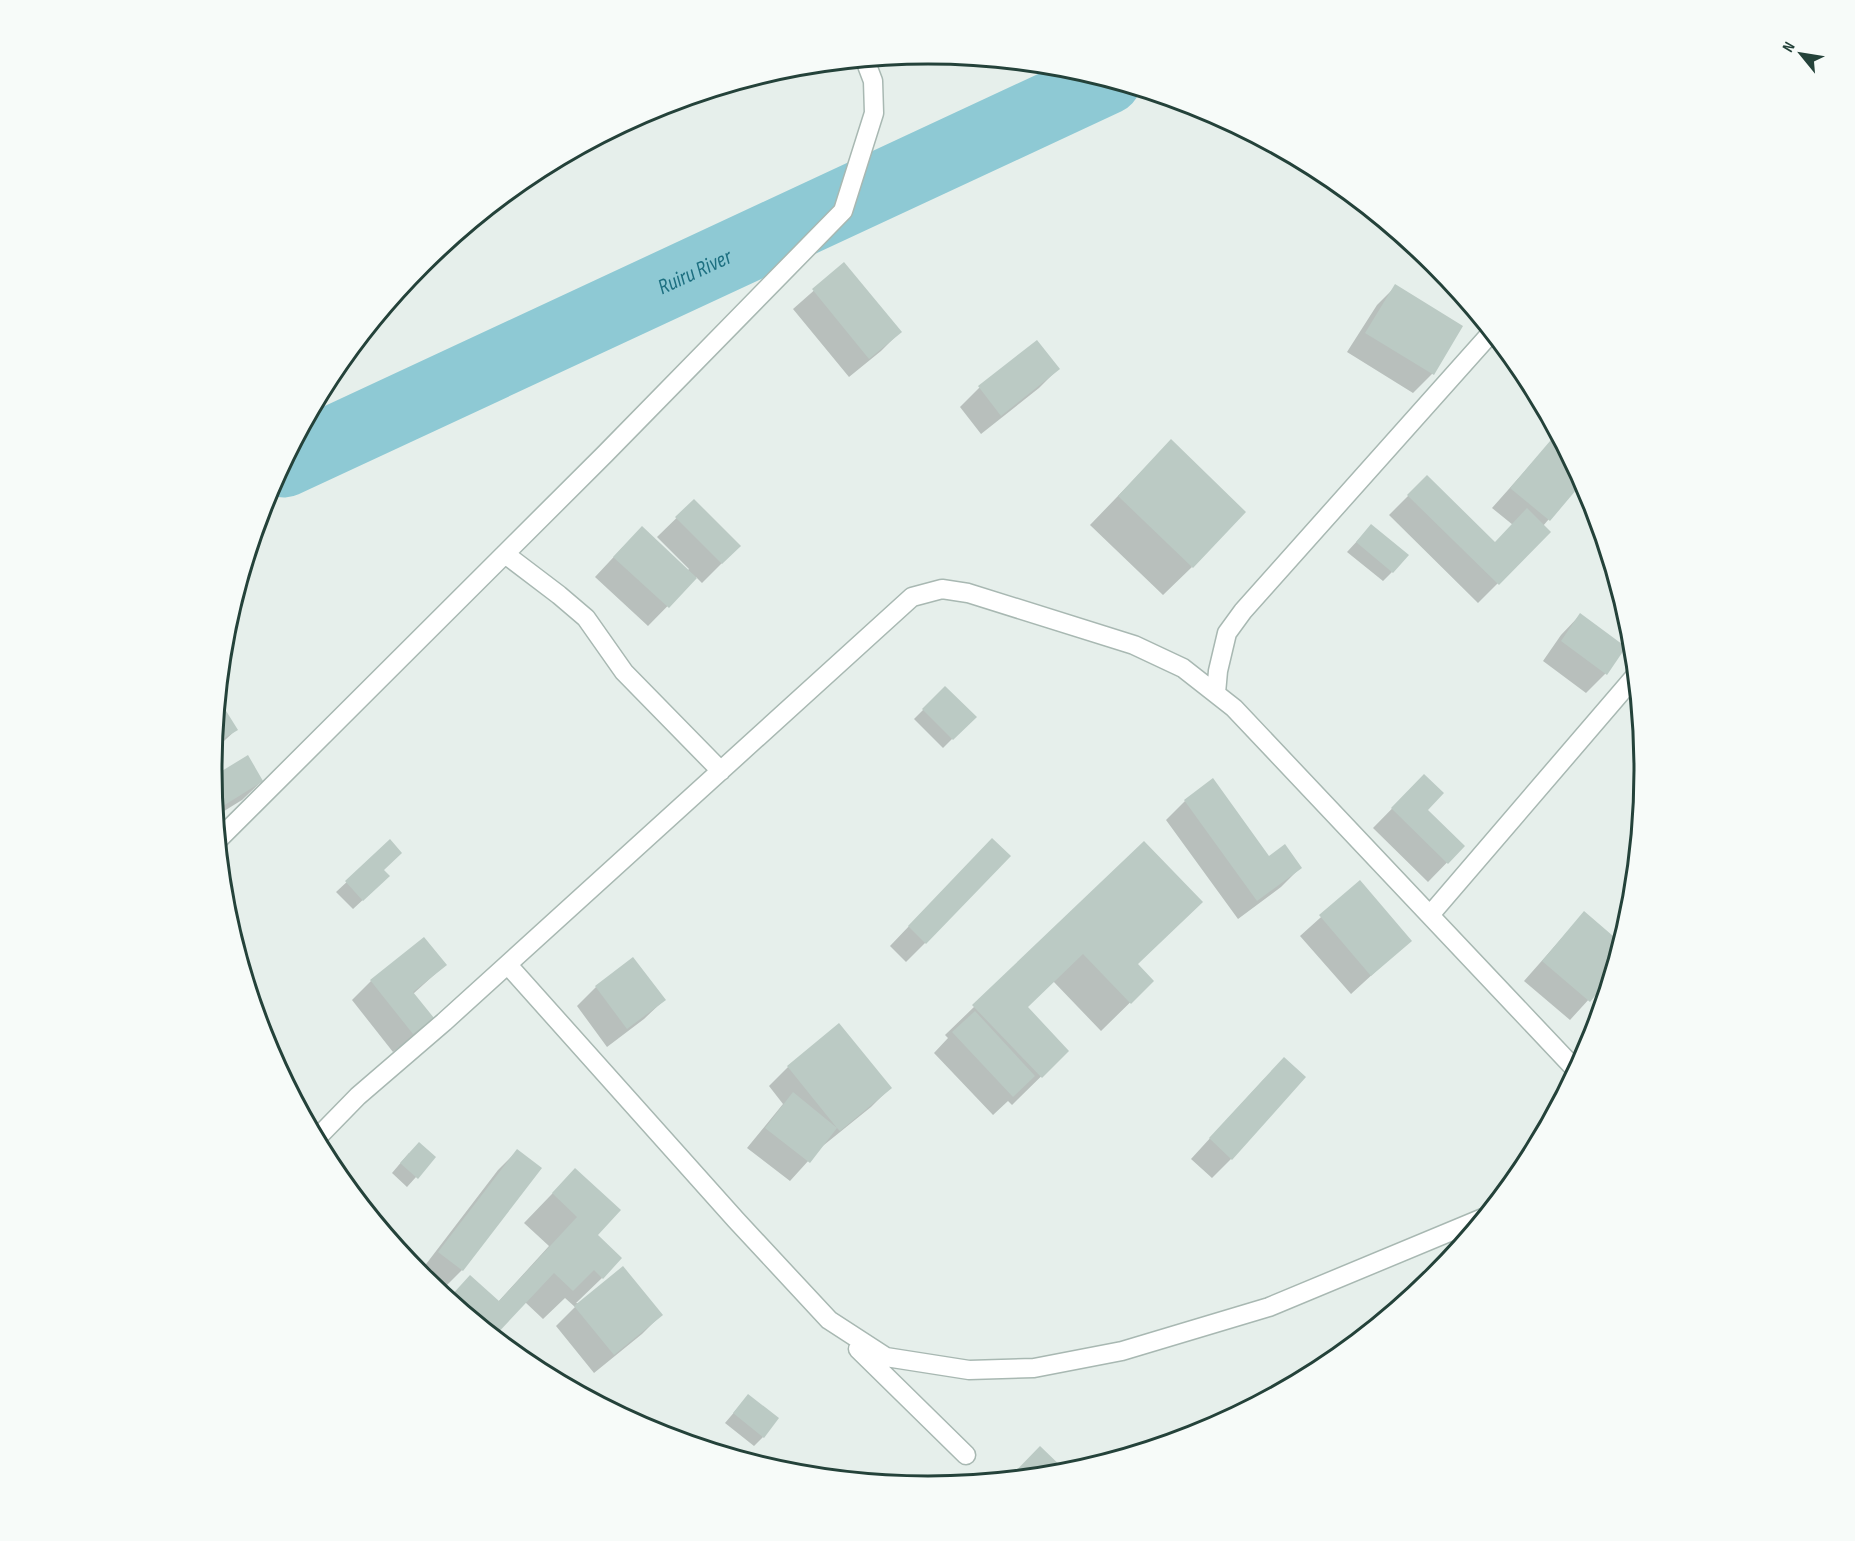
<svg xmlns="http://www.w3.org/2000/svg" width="1855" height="1541" viewBox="0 0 1855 1541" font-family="'Sofia Sans Condensed',sans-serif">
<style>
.shadow{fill:#0003}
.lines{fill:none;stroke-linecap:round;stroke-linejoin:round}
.river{stroke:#8ec9d4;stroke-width:69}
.building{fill:#bbcac4}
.street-casing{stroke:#a8b8b2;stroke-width:21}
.street{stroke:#fff;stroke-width:18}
.labels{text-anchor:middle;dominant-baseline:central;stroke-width:4.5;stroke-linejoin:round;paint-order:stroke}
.water-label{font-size:22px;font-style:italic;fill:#1c6f80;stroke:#f7fbf9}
.rim{fill:none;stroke:#24423a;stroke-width:3}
</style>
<rect width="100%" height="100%" fill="#e6efeb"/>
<path class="shadow" d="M 844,264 L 900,332 L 881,351 L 849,377 L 793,309 Z
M 1396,286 L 1461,326 L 1432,374 L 1413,393 L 1347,352 L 1377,305 Z
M 1037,342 L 1058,369 L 1039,388 L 981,434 L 960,407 L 979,388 Z
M 1557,435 L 1581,481 L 1543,526 L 1549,532 L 1478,603 L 1389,515 L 1427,477 L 1495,543 L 1513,525 L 1492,508 Z
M 1143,470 L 1192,567 L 1163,595 L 1090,525 Z
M 694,501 L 739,546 L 702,583 L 696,577 L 648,626 L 595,577 L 623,547 L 687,571 L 689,569 L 657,537 Z
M 1371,526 L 1392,572 L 1383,581 L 1347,552 Z
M 1580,615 L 1624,648 L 1605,674 L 1586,693 L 1543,661 L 1561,635 Z
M 945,688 L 974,717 L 943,748 L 914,719 Z
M 218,700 L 236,730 L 213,751 Z
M 247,757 L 262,781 L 242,800 L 216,816 L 212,779 Z
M 1424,776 L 1426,810 L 1463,846 L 1428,882 L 1373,828 Z
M 1185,801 L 1268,858 L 1300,868 L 1281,887 L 1238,919 L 1166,820 Z
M 390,842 L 379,885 L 353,909 L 336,892 Z
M 1144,843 L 1136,965 L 1152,981 L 1101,1031 L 1053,981 L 1026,1008 L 1067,1051 L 1012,1105 L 1008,1101 L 993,1115 L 934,1053 L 948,1038 L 945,1035 Z
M 973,859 L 925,943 L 906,962 L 890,946 Z
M 1360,882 L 1410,940 L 1351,994 L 1300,936 Z
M 1584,913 L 1620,944 L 1611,975 L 1570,1020 L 1524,981 Z
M 424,939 L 445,965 L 413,994 L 432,1018 L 413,1037 L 393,1052 L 352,1000 L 371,981 Z
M 596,987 L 664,1000 L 644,1019 L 607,1047 L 577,1006 Z
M 788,1067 L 890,1088 L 871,1107 L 819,1149 L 790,1181 L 747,1148 L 783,1104 L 769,1086 Z
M 1265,1078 L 1231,1159 L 1212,1178 L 1191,1159 Z
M 517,1151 L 462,1270 L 443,1289 L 420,1272 L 498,1170 Z
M 409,1153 L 434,1157 L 407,1187 L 392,1173 Z
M 575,1170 L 596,1235 L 602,1278 L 576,1303 L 661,1315 L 642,1334 L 594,1373 L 556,1326 L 575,1307 L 565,1298 L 543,1319 L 525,1302 L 493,1336 L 448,1300 L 470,1277 L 498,1302 L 549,1246 L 524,1223 Z
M 748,1396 L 763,1437 L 754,1446 L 725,1423 Z"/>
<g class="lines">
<path class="river" id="s1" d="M 284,463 L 1107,80"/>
</g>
<path class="building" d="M 844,262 L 902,332 L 869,359 L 812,289 Z
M 1395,284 L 1463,326 L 1434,375 L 1365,333 Z
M 1037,340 L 1060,369 L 1001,416 L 978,386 Z
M 1556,434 L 1582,483 L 1550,521 L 1510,488 Z
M 1171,439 L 1246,512 L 1193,568 L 1118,496 Z
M 1427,475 L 1495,542 L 1527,508 L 1551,532 L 1499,585 L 1407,495 Z
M 694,499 L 741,546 L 722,564 L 675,517 Z
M 1371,524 L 1409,555 L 1393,573 L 1356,542 Z
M 642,526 L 697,578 L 669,608 L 613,557 Z
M 1580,613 L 1626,647 L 1607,675 L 1561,641 Z
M 945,686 L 977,717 L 953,740 L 922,709 Z
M 218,698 L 238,730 L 216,743 L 214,739 Z
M 248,755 L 263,781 L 215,811 L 212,777 Z
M 212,763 L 217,772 L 212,775 L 211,770 Z
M 1424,774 L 1444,793 L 1428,810 L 1465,846 L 1448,864 L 1391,808 Z
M 1213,778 L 1269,856 L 1285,844 L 1302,868 L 1257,901 L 1184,800 Z
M 992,838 L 1011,856 L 926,944 L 908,926 Z
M 390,839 L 402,853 L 384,870 L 390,876 L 363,901 L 345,881 Z
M 1144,841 L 1203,902 L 1138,964 L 1154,981 L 1131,1004 L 1083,954 L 1028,1007 L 1069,1051 L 1042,1078 L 972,1005 Z
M 1360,880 L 1412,941 L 1371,976 L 1319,915 Z
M 1584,911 L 1620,942 L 1609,979 L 1590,1002 L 1542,961 Z
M 424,937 L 447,965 L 413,992 L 434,1018 L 413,1034 L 370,980 Z
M 633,957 L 666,1000 L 627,1029 L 595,986 Z
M 975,1011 L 1035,1076 L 1013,1097 L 952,1032 Z
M 839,1023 L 892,1088 L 840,1131 L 837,1128 L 810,1163 L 765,1128 L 793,1092 L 837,1128 L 787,1066 Z
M 1284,1057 L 1306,1077 L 1232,1160 L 1209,1138 Z
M 419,1142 L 436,1157 L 418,1179 L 400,1163 Z
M 517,1149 L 542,1168 L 463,1271 L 438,1252 Z
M 575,1168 L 621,1210 L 598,1235 L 622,1258 L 603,1279 L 594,1270 L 573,1291 L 554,1273 L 494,1337 L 450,1297 L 470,1275 L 499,1301 L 577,1217 L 552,1193 Z
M 623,1266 L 663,1315 L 614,1355 L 574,1306 Z
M 748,1394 L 779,1418 L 764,1438 L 733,1413 Z
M 1227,1412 L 1232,1416 L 1218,1424 Z
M 1040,1446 L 1068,1473 L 1008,1479 Z"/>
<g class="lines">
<defs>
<path id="street" d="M 505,554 L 559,595 L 586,618 L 624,672 L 721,771
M 1216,693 L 1218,671 L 1227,633 L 1243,611 L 1491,333
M 218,840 L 605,454 L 843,211 L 874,113 L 873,81 L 865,60
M 1430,915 L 1635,676
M 508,965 L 736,1220 L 829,1320 L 886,1357 L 969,1370 L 1034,1368 L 1122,1351 L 1269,1307 L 1483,1218
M 316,1139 L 358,1096 L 444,1022 L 912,597 L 942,589 L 968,593 L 1134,645 L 1183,668 L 1234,708 L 1576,1070
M 858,1349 L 966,1455"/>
</defs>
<use href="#street" class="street-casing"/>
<use href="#street" class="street"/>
</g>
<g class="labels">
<g class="water-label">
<text stroke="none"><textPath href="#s1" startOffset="453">Ruiru River</textPath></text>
</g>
</g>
<path d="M0 0H1855V1541H0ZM222 770a706 706 0 1 1 1412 0a706 706 0 1 1-1412 0Z" fill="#f7fbf9" fill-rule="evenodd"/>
<path class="rim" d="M222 770a706 706 0 1 1 1412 0a706 706 0 1 1-1412 0Z"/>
<g transform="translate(1801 54) rotate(300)" stroke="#f7fbf9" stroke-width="4.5" paint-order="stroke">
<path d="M0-4.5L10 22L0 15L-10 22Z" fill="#24423a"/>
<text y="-9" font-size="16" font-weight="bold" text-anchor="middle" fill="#24423a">N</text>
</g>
</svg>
